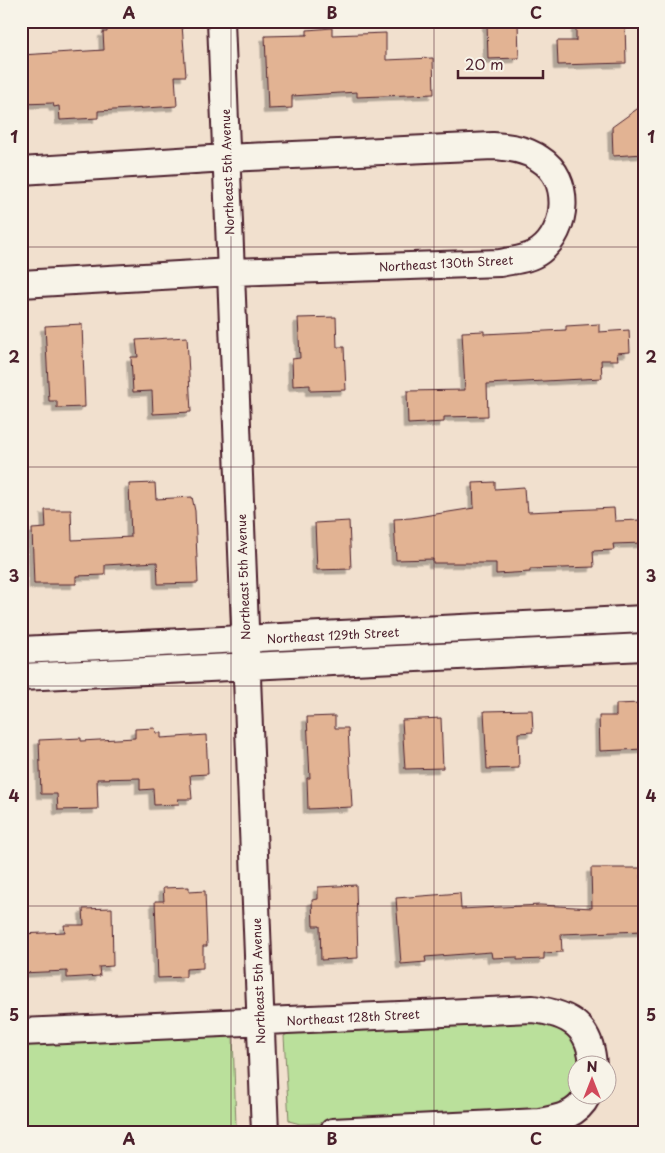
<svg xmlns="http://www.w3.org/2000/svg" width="665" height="1153" viewBox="0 0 665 1153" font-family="'Playpen Sans',sans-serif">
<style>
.green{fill:#bae09b;stroke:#828063}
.building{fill:#e2b393;stroke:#4a1f2b;filter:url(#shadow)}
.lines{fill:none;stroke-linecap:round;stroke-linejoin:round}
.street-casing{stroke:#4a1f2b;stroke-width:30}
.street{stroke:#f7f3e8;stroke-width:26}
.grid{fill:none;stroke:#4a1f2b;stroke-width:1;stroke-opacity:0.55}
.labels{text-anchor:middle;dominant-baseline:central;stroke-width:5;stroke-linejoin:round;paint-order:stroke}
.street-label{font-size:12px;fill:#4a1f2b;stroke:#f7f3e8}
.neatline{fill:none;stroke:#4a1f2b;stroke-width:2}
.grid-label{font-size:16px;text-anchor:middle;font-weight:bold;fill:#4a1f2b}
</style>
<defs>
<filter id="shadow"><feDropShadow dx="-4.5" dy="4.5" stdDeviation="0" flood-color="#0004"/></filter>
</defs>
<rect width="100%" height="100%" fill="#f1e0ce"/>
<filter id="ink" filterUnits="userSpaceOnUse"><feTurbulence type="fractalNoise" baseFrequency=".02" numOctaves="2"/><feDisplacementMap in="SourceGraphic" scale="10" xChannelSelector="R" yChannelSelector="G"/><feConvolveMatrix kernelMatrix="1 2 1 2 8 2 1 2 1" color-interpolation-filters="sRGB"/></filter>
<g filter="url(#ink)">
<path class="green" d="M 509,1017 L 557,1025 L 575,1041 L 583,1065 L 578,1066 C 577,1072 579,1080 577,1086 C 573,1102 549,1109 535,1115 L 300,1124 L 289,1121 L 284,1036 L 293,1031 Z
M 224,1033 L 233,1036 L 236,1126 L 227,1129 L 180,1132 L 21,1132 L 21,1041 Z"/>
<path class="building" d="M 107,21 L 168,21 L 168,26 L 182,25 L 186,76 L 175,76 L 177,106 L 98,111 L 98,118 L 60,120 L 59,106 L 54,107 L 53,103 L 21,104 L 21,55 L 104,50 L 103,32 L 107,32 Z
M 576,21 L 625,21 L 626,63 L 558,65 L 557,41 L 576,41 Z
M 518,22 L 519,58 L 488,59 L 487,23 Z
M 332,28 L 332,35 L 386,33 L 386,60 L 433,58 L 434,94 L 357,97 L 357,92 L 292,96 L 292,108 L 268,109 L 265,36 L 307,35 L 307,30 Z
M 644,104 L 644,154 L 613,156 L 612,127 Z
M 336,317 L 337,347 L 344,347 L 346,390 L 310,391 L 310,385 L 293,386 L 292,359 L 300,358 L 298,318 Z
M 82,324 L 85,407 L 57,408 L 57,401 L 49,401 L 45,326 Z
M 599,324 L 599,332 L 629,330 L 630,352 L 617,353 L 618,360 L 601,360 L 602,378 L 487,384 L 488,416 L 444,417 L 444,422 L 408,424 L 407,391 L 465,390 L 462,332 L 484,331 L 484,334 L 566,330 L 566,326 Z
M 187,337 L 191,412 L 153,414 L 152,391 L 133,392 L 131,357 L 138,357 L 136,340 Z
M 495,482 L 495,489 L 524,487 L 525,502 L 527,502 L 528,512 L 614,508 L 615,521 L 641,520 L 643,543 L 613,544 L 614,550 L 593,551 L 594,567 L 530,569 L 530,572 L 496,574 L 496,563 L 433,563 L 433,559 L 396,560 L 394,519 L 411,518 L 474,508 L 473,483 Z
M 155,483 L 156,499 L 192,497 L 195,511 L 198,583 L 158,584 L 157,562 L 105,565 L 105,575 L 76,576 L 76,584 L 34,584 L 32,529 L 46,528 L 45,510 L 71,510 L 72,540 L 131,537 L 129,484 Z
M 349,521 L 351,569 L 317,570 L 315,523 Z
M 642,703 L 644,705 L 644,749 L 600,751 L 599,716 L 616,716 L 616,704 Z
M 532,710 L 533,732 L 518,733 L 519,768 L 487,769 L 484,711 Z
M 335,716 L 335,728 L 348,728 L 352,807 L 308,809 L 307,778 L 310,778 L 307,717 Z
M 441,718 L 443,768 L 405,769 L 402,720 Z
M 155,728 L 156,733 L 161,733 L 161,738 L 206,735 L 208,774 L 190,775 L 192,799 L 178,799 L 179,804 L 154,805 L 153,789 L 140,790 L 140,778 L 97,779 L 98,809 L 58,810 L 57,794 L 41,794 L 39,740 L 81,738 L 81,741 L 135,738 L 135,729 Z
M 591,868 L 641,868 L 643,931 L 561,934 L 562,952 L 544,953 L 544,959 L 517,960 L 517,957 L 492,958 L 491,952 L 425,957 L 426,962 L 401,964 L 396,898 L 460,893 L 461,909 L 540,905 L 592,908 Z
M 356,885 L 358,958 L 321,960 L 320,926 L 313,926 L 312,900 L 318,899 L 318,887 Z
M 189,887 L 189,892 L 205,891 L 207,946 L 203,946 L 203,968 L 186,969 L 186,977 L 158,978 L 155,901 L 164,901 L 163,888 Z
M 112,908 L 113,966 L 99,967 L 100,976 L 67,978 L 67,971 L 21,973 L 21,934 L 65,932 L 64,925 L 84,925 L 83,909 Z"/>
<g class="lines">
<defs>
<path id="street" d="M 221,21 L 265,1132
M 21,171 L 226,158 L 493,146 C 509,147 526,149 540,159 C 572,179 568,230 540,251 C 528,260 513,260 500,263 L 231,272 L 21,284
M 21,650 L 644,619
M 21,677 L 644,647
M 21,1032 L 533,1009 C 570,1014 591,1026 593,1066
M 333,1132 L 539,1122 C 558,1119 578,1115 587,1096"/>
</defs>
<use href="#street" class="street-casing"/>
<use href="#street" class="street"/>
</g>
</g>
<path class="grid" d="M 231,21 L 231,1132M 434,21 L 434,1132M 21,247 L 644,247M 21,467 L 644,467M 21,686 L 644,686M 21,906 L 644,906"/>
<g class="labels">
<g class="street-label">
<text transform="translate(227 172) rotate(-92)">Northeast 5th Avenue</text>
<text transform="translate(446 263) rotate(-3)">Northeast 130th Street</text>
<text transform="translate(243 577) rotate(-92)">Northeast 5th Avenue</text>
<text transform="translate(333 635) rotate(-3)">Northeast 129th Street</text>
<text transform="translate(258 981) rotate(-92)">Northeast 5th Avenue</text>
<text transform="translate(353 1017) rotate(-3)">Northeast 128th Street</text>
</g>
</g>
<rect width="665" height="1153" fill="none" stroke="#f7f3e8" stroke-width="55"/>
<g transform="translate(592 1080)"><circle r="24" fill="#f7f3e8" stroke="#b29e9c"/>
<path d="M0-4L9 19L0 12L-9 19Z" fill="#d1495b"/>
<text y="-8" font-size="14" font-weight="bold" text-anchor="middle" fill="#4a1f2b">N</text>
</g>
<path d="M458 70v8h85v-8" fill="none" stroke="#4a1f2b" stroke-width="2.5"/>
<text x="465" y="70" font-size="15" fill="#4a1f2b" stroke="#f7f3e8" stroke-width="4" paint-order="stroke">20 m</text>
<rect x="28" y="28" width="610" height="1098" class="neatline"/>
<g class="grid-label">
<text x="129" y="19">A</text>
<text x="332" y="19">B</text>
<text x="536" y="19">C</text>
<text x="14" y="143">1</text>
<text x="651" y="143">1</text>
<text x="14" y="363">2</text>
<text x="651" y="363">2</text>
<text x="14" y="582">3</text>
<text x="651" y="582">3</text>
<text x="14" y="802">4</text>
<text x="651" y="802">4</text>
<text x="14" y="1021">5</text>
<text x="651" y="1021">5</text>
<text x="129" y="1145">A</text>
<text x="332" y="1145">B</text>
<text x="536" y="1145">C</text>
</g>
</svg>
